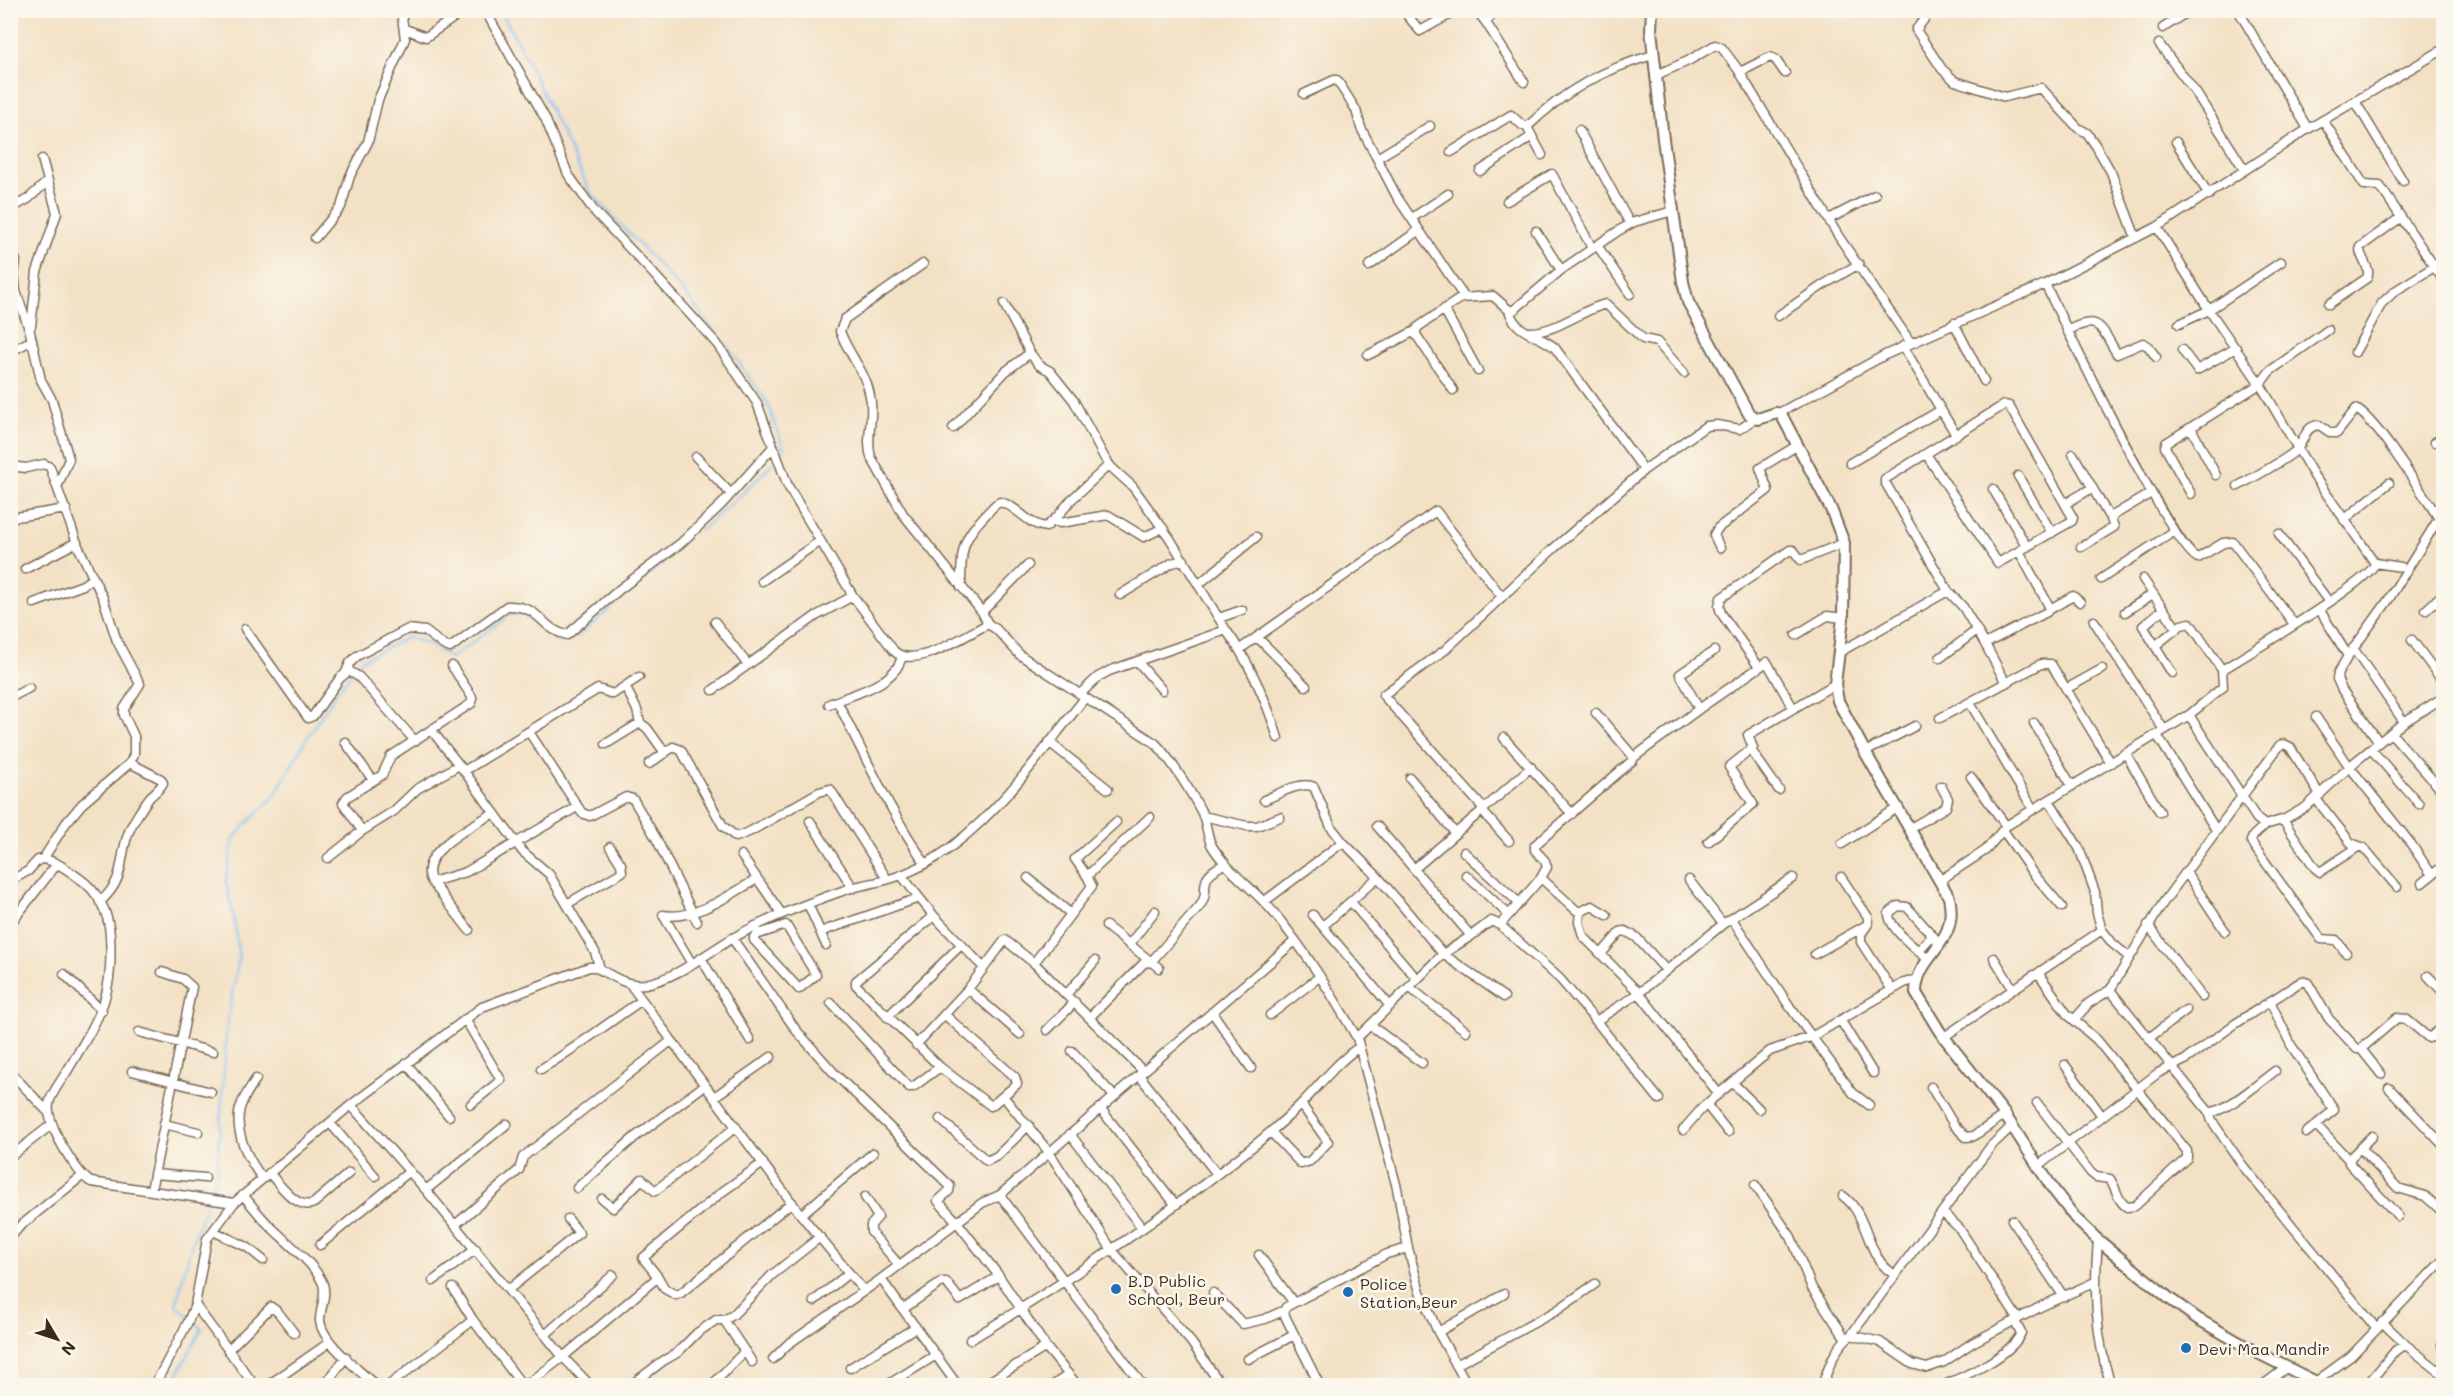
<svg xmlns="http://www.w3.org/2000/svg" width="2454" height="1396" viewBox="0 0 2454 1396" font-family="Mali,sans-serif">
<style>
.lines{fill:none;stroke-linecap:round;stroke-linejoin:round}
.stream{stroke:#7ebff3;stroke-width:2}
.minor-casing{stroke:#7b6a58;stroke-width:11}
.tertiary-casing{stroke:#7b6a58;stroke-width:14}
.minor{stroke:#fff;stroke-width:8}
.tertiary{stroke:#fff;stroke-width:10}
.poi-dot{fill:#1f6fb2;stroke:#fbf7ec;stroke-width:2}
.labels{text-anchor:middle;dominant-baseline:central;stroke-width:5;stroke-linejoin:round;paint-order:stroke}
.poi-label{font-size:16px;fill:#3b2a1e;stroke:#fbf7ec;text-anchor:start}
</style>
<rect width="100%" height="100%" fill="#fbf7ec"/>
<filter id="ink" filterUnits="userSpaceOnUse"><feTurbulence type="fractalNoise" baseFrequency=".0167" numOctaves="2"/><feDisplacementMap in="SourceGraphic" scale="12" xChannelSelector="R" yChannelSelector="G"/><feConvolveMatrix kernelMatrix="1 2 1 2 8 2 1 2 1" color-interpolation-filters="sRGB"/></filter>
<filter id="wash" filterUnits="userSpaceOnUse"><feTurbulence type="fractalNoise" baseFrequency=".008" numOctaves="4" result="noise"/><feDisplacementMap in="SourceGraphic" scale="24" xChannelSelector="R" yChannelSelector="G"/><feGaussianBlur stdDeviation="1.35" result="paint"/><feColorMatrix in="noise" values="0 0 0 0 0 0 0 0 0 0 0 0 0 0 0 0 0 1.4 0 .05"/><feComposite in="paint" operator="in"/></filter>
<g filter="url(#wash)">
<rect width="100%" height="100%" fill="#f3e1c5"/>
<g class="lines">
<path class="stream" d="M 500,10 L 522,50 L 590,192 L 683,291 L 735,357 L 767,402 L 784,449 L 781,453
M 700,531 L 739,497 L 773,463
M 209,1197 L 217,1172 L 227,1024 L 239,957 L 234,918 L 226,881 L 233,840 L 244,826 L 274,797 L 306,739 L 341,686 L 362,660 L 408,637 L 432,646 L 451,658 L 510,615 L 524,615 L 560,642 L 581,634 L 668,558
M 188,1316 L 176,1305 L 190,1250 L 207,1203
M 171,1386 L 202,1329 L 192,1320"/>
</g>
</g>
<g filter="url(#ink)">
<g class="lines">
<defs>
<path id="minor" d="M 485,10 L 545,118 L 568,174 L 594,211 L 649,269 L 717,344 L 757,403 L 788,486 L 853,596 L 894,651 C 914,671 967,634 988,624 L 996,629 L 1020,655 L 1155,743 C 1171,759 1193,795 1203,815 C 1207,825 1207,837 1212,846 C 1228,872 1255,890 1274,913 C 1306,951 1332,995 1357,1038
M 1403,10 L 1420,31 L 1458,10
M 1476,10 L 1485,21 L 1499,10
M 1931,10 L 1916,30 L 1942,69 L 1955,81 L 2005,97 L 2041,88 L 2078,128 L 2087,133 L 2096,146 L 2111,172 L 2136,238
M 2238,10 L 2308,129
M 1485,21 L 1524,82
M 2163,28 L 2190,10
M 405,29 L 426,37 L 465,10
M 2159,44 L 2196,93 L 2244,169
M 1739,71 L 1839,237 L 1911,343
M 1656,75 L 1688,61 L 1715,45 L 1722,48 L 1740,72 L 1770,57 L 1775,59 L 1785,73
M 1304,94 L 1334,80 L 1337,80 L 1356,110 L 1361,128 L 1397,197 L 1464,297
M 2355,101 L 2403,181
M 2323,120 L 2364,185 L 2380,186 L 2444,281
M 1579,130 L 1630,224
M 2176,142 L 2209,195
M 1451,152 L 1511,115 L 1522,125 L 1527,127
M 1542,155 L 1527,127 C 1564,91 1604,69 1653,55
M 1377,158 L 1430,126
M 1480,171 L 1532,136
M 1507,201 L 1552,174 L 1592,248
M 10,209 L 28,199 L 48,181
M 1412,218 L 1448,194
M 1829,219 L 1875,195
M 2157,227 L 2209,310 L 2260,384 L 2314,476 L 2375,563 L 2401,567
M 1536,231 L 1561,270
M 315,238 L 341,207 L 350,176 L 368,142 L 378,100 L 405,39 L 401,10
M 1597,245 L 1630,294
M 10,246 L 16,261 L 14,273 L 16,291 L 30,332 L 41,380 L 52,400 L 69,459 L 58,485
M 923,264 L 845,319 L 840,331 C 848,354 866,372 870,396 C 875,416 865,437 871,457 L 903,514 L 982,612 L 988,624
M 1369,266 L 1419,230
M 2045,284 C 2063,321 2173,551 2198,558 L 2223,543 L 2233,542 L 2294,624
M 1004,304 L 1030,353 L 1039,365 L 1050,371 L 1074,401 L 1104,457 L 1111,467 L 1133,487 L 1169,537 L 1226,630
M 2329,304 L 2367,278 C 2372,267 2359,259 2360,247 L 2400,218
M 1444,309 L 1478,371
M 1509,310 C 1516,335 1538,333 1555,348 L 1644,470
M 1778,316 L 1823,285 L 1859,264
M 1954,323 L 1984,381
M 2179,324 L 2209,310 L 2281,262
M 31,326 L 37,272 L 57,213 L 42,159
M 2067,331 C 2100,313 2101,328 2117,354 L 2143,343 L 2148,346 L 2156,357
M 1529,332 C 1556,333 1582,309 1606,304 L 1643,339 L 1657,342 L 1684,373
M 1903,346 L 1956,435 L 1885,479 L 1885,482 L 1948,591 L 1963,607 L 1985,644
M 2182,350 L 2197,370 L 2236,348
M 10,352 L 32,340
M 2355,352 L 2382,303 L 2395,291 L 2434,267
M 1368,355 L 1415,331
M 1453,390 L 1415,333 L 1418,327 L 1461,298 L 1493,296 L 1509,310 L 1514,310 L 1561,270 L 1618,231 L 1634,222 L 1673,211
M 1779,413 L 1885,355 L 2045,284 L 2157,227 L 2308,129 L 2444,49
M 953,428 L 1005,372 L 1030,353
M 2191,428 L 2216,475
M 2435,442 L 2444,437
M 1926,454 L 1998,563 L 2072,521 L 2073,518 L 2009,406 L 2004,405 L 1956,435
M 2073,454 L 2108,515 L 2112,517
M 696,457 L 731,494
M 1850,463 L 1941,410
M 10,466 L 26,468 L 44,464 L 50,467 L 78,546 L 103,598 L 117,641 L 140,684 L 124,709 L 124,715 L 134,736 L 134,754 L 130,763 L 82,804 L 66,823 L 43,859
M 2018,476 L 2052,533
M 2238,486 C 2250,479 2292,457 2298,448 C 2305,439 2305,426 2319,425 L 2331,433 L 2337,433 L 2356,409 C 2376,419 2423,495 2438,517
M 1993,489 L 2027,547
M 2191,494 L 2165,447 L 2166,443 L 2260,384 L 2270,371 L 2328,330
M 2065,504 L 2092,488
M 10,518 L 66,509
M 2344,520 L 2389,483
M 1054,521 L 1060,523 L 1108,515 L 1144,537 L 1163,528
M 2279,534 L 2329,602
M 2081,547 L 2114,527 L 2111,519 L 2114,515 L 2151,493
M 1720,548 L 1714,535 L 1718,528 L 1768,490 L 1760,468 L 1798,445
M 2019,551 L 2049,606 L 2052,608 L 2073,596 L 2080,602
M 25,569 L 77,542
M 2101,579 L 2173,532
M 2143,579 L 2177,629
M 762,581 L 820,541
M 1199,584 L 1256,537
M 961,587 C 961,541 964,537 995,505 L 1000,502 C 1018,506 1027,525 1046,527 L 1058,516 L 1071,500 L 1109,465
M 1120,595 L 1172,563 L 1184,560
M 2436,600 L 2444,610
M 34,603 L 83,585 L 93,578
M 2163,609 L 2143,626 L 2172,673
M 2319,609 L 2348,656
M 2426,610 L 2444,593
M 982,612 L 1028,565
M 2125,612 L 2153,594
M 1219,618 L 1242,610
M 2094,621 L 2164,730
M 715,622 L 748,665
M 245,629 L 308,718 L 313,716 L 340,678 L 349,671 L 359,677 L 415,741
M 1796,635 L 1827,616 L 1843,618
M 1257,637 L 1306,686
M 2412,640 L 2444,683
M 2353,648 L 2404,722
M 1240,649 L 1436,511 L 1502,597
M 1838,653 L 1948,591
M 1940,658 L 1977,630
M 1138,662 L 1162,690
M 1759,667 L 1721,613 L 1719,606 L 1721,598 L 1790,550 L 1793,550 L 1801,560 L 1844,543
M 2222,670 C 2244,656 2373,580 2375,563
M 346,672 L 350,663 L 357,656 L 408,629 L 425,631 L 443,645 L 450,648 L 507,606 C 541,605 540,629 567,635 L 620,589 L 681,543 L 722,504 L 773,447
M 2006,683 L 1985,644 L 2047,612 L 2050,607
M 626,688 L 637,710 L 640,723
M 2066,689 L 2102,669
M 713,690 L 816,616 L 853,596
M 1080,694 L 1098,677 L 1109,671 L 1226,630 C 1250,663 1266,699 1278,738
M 10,698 L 29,688
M 837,701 C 865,756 890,812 925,863
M 1970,703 L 2033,809
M 829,704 C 852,694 896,685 902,656
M 1699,709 L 1680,674 L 1714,651
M 2189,715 L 2257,819 L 2265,825 L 2285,819 L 2306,807 L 2356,761 L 2404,722 L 2444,697
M 2316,717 L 2349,766 L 2411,844 L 2432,875
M 1940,718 L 2041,664 L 2051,664 L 2111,763
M 2034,723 L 2072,786
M 432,731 L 464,771 L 522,851 L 549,874 L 595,952 L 600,969
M 529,732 L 582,813 L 590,816 L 626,797 L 633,799 L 656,838 L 697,922
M 2391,733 L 2444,793
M 2157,735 L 2216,830
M 1504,738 L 1572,814
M 345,742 L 373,780
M 1049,742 L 1108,789
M 2379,742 L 2342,690 L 2337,679 L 2338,673 L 2348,656 L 2387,602 L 2444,510
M 606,744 L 640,723 L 647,728 L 665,753
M 2371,749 L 2419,804
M 1751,750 L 1779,790
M 1865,752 L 1915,726
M 2126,754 L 2160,812
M 1633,758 L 1699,709 L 1767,662 L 1793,708
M 649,764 L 673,747 L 681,750 L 723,826 L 736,837 L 751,831 L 819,792 L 830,789 L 887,879
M 464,771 L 598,689 L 613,694 L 639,677
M 1971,777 L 2006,826
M 1410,778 L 1455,833
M 2316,799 L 2351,843 L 2364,848 L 2397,887
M 1264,800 C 1277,795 1301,780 1314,787 L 1331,827 L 1343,842
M 2049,800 L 2079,848 L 2095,892 L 2097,913 L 2102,930 L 2113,944 L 2129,957
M 1484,809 L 1531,767
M 1482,811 L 1509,841
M 1203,816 L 1247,826 L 1257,826 L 1280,817
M 2283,820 L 2315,868 L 2320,872 L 2358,847
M 810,821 L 853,888
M 2265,825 L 2253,836 L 2251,841 L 2253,845 L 2321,939 L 2336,940 L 2346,953
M 1377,826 L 1414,869
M 1909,829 L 1946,807 L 1948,799 L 1941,786
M 2003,830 L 2032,872 L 2062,907
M 362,831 L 343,803 L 347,797 L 382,775 L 391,756 L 472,703 L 472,697 L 452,666
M 1708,842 L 1753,804 L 1729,767 L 1753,748 L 1748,735 L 1835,684
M 1842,844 L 1897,808
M 1464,852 L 1519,903
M 741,855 L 781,913
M 328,858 L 362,831 L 394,811 L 417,789 L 459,765
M 2186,872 L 2225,931
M 901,875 L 934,916 L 984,968
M 1466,875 L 1509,915
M 1087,876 L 1150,817
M 1841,877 L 1868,917 L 1868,924 L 1861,934 L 1861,942 L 1892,990
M 1028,878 L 1071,914
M 1541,878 L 1576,910 L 1580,912 L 1592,906 L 1607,915
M 1689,880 L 1723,924
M 10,881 L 28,871 L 38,860 C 50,856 69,871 79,878 C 98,891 109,913 110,936 C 114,998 99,1017 69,1068 C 63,1079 51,1092 49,1104 C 45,1122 76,1174 91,1182 L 234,1203 L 351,1105 L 482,1007 L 589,967 L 594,967 C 612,974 624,987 645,984 C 678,978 705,954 733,938 C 770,917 810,902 851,888 C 862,885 875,883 886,880 C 911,873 935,860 955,844 C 1007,804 1044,748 1085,698
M 1939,881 L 1986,850 L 2006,826 L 2189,715 L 2223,687 L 2222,670 L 2190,623 L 2181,625 L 2155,646
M 432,882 L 466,872 L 577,807
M 2422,883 L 2444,865
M 1265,901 L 1343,842 L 1378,877 L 1443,954 L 1504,997
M 100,902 C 128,877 117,859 130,829 C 133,822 145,803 150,797 C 155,792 160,789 163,783 L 161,779 L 130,763
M 1351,902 L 1417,979
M 567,904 L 622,872 L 621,864 L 610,847
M 808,904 L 826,945
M 1580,912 L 1579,922 L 1583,936 L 1639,993 L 1719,1094
M 663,915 C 694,921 731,894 757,879
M 663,915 L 692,964
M 1313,915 L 1390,1006
M 934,916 L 856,981 L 856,985 L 940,1067 L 991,1106 L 1003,1096 L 1049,1152 L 1112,1250 L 1191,1342 L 1222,1386
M 1732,919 L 1790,1007 L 1853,1093 L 1869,1105
M 10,924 L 57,864
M 1500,925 L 1541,878 L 1547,867 L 1545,861 L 1535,850 L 1535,845 L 1633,760 L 1632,755 L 1596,713
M 2148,925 L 2202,997
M 755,926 L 759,934 L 786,925 L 816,975 L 799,989 L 754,940 L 754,937 L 759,934
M 1106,926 L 1159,968
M 1323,926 L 1378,877
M 469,930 L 432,882 C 415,853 474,825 494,813
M 820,932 L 919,898
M 1471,936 L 1491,921 L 1500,925 L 1560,979 L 1596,1021 L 1639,993 L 1723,924 L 1793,878
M 732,938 L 796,1030 L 834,1073 L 950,1186 L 949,1191 L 938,1201 L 957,1222 L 982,1203 L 1000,1195 L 1295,941
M 1129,945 L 1155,911
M 1918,951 L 1932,936
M 1602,953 L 1620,932 L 1625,931 L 1636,937 L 1666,970
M 1815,954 L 1865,926
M 701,958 L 750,1040
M 1994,958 L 2013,989
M 1929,960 C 1917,950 1888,928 1889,913 L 1898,906 L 1907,907 L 1940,944
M 1034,963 L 1092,886 L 1087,876 L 1075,859 L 1116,822
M 2038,973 L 2102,930
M 64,974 L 102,1011
M 2428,976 L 2444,993
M 630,984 L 801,1215 L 864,1291
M 1409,987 L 1466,1031
M 968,989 L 1020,1034
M 2110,990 L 2209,1112 C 2224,1114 2261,1081 2275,1071
M 1066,995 L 1095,961
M 2270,1001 L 2291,1045 L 2334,1110 L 2306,1133
M 831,1003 L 909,1087 L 913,1087 L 940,1067
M 1212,1012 L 1251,1068
M 945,1015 L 1015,1077 L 1017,1084 L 1003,1096
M 1270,1015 L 1319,977
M 887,1017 L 961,945
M 1090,1017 L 1144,963 L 1151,962 L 1200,906 C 1208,893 1203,892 1206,881 C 1207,873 1219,867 1225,863
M 465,1019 L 501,1080 L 471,1104
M 2074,1020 L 2089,1003 L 2110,990 L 2163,903 L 2280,745 L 2284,744 L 2290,747 L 2320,795
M 1596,1021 L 1659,1099
M 1841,1021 L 1873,1073
M 1370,1025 L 1422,1063
M 1047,1030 L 1075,1002
M 139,1032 L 213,1052
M 2434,1036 L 2444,1047
M 1944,1037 L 2034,975 L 2039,974 L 2067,1014 L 2097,1040 L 2164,1122 L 2187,1151 L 2187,1158 L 2135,1206 L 2127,1207 C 2117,1201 2117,1189 2110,1179 L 2096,1177 L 2091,1173 L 2037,1103
M 2149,1038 L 2186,1010
M 916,1045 L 968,989 L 1005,940 L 1034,963 L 1143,1071
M 2361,1049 L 2397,1018 L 2406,1019 L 2429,1038 L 2444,1026
M 1072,1051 L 1114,1096
M 406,1063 L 449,1116
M 2065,1065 L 2102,1116
M 541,1069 C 576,1048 608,1023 642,1000
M 132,1071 L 211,1092
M 10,1072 L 49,1113
M 1139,1075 L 1217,1174
M 256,1079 C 250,1088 243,1098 240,1108 C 234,1133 248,1159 262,1178
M 1733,1083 L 1759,1109
M 1931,1087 L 1954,1125 L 1966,1137 L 1974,1136 L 2004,1115
M 2389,1088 L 2444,1146
M 714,1097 L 771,1057
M 1706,1104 L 1728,1132
M 351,1105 L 426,1190 L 563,1357 L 591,1386
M 1100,1108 L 1175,1204
M 2209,1112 L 2212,1121 L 2243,1166 L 2376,1328
M 940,1119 L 987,1161 L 997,1156 L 1029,1125
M 330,1123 L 375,1176
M 164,1124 L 198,1132
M 2316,1125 L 2349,1160
M 1683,1130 L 1704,1106 L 1770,1051 L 1813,1036 L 1904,983 L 1918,979
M 1271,1132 L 1301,1164 L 1310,1161 L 1328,1142 L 1301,1104
M 1070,1134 L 1142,1228
M 2372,1136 L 2351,1157 L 2349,1163 L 2398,1216
M 2360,1148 L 2398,1188 L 2425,1196 L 2444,1213
M 10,1157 L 51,1125
M 2037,1167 L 2158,1073 L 2185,1060 L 2235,1024 L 2302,981 L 2308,983 L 2329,1019 L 2357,1049 L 2361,1049 L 2381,1074
M 269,1173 C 280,1184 297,1211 314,1203 L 349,1173
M 154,1174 L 205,1178
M 1755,1185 L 1791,1237 L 1812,1288 L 1846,1339
M 577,1188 L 635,1137 L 705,1085
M 151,1190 L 192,987 L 183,979 L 162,972
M 426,1190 L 507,1124
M 243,1195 C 251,1204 258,1214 267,1223 C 282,1239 315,1263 323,1284 C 327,1296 320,1308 320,1320 C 321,1342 361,1371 376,1386
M 1000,1195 L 1143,1386
M 1843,1196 C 1870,1215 1865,1260 1896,1275
M 865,1197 L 878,1217 L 871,1225 L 871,1232 L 899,1265
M 602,1199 L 613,1208 L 642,1179 L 655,1191 L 736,1127
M 1942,1212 L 1959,1228 L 2018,1319
M 801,1215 L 873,1153
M 2012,1220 L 2064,1297
M 455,1225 L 519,1170 L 523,1157 L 671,1041
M 213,1231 L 247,1247 L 263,1260
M 10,1238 L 19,1227 L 82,1176
M 2098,1240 C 2094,1289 2095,1336 2110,1382
M 320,1245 L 410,1171
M 1259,1255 L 1293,1302
M 658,1277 L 665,1289 L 676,1295 L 681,1293 L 792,1202
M 881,1279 L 957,1222 L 999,1276 L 1046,1347 L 982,1386
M 433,1281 L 476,1249
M 453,1288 L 473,1320 L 523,1386
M 508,1290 L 579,1233 L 568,1219
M 1213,1293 L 1243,1324 L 1265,1319 L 1285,1310
M 814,1301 L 849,1273
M 195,1305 L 255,1386
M 903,1309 L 942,1282 L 946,1282 L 960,1300 L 999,1276
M 724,1320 L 752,1362
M 2382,1322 L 2406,1345
M 1438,1332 L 1504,1294
M 545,1335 L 613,1275
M 1851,1335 L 1880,1342 L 1912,1364 L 1927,1368 L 1944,1362 L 1972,1343 L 2042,1306 L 2095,1282
M 970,1340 C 1069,1280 1166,1216 1256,1144 C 1272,1131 1287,1118 1301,1104 C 1320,1085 1336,1063 1359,1047
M 2442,1345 L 2444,1344
M 1046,1347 L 1078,1386
M 228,1350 L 271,1307 L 278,1312 L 294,1333
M 773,1359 L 787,1345 L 881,1279 L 958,1386
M 1248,1359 L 1294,1335
M 1456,1365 L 1556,1311 L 1595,1284
M 850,1368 L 916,1327
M 154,1386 L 187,1324 L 195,1305 L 207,1239 L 234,1203
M 267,1386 L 330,1342
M 324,1386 L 346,1357
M 388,1386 L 473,1320
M 525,1386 L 563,1357 L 658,1277 L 643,1258 L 722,1192 L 763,1163
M 630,1386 L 663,1361 L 677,1353 L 697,1333 L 716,1320 L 724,1320 L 733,1315 L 772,1275 L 820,1237
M 711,1386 L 745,1351
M 886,1386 L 936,1355
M 1052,1386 L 1068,1375
M 1320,1386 L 1286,1318 L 1284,1312 L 1286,1307 L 1387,1254 L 1408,1248
M 1468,1386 L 1438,1332 L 1420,1292 L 1408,1248 L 1397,1188 L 1357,1038 L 1443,954 L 1471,936 L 1414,869 L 1484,809 L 1383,695 L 1445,650 L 1552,550 L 1644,470 L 1706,426 L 1717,425 L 1740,429 L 1755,419
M 1822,1386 C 1829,1367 1834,1348 1851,1335 L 1991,1146 L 2011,1127
M 1942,1386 C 1965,1376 2011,1356 2021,1333 L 2015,1321
M 2262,1386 L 2287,1367
M 2310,1386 L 2351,1356 L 2444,1259
M 2366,1386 L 2396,1350 L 2406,1345 L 2444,1375
M 2439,1386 L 2444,1381"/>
<path id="tertiary" d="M 1652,10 L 1651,30 L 1663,139 L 1683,282 L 1688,302 L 1749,414 L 1758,419 L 1776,413 L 1781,414 L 1831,509 L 1844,543 L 1843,618 L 1835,684 L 1838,701 L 1865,752 L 1949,897 C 1960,946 1916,953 1916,993 L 1940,1032 L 2003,1112 L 2053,1189 L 2076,1219 L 2098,1240 L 2170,1299 L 2198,1319 L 2252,1350 L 2324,1386"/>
</defs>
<use href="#minor" class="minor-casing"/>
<use href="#tertiary" class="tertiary-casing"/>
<use href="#minor" class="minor"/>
<use href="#tertiary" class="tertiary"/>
</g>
</g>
<g class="poi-dot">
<circle cx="1116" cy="1289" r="6"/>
<circle cx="1348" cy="1292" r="6"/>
<circle cx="2186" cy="1348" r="6"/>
</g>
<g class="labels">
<g class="poi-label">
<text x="1128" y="1280">B.D Public<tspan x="1128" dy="18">School, Beur</tspan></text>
<text x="1360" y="1283">Police<tspan x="1360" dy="18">Station,Beur</tspan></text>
<text x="2198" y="1348">Devi Maa Mandir</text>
</g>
</g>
<rect width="2454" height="1396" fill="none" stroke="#fbf7ec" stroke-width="36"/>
<g transform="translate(57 1339) rotate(129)" stroke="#fbf7ec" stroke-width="4.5" paint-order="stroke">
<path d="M0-4.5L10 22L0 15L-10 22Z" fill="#3b2a1e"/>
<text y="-9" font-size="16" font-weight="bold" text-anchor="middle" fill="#3b2a1e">N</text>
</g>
</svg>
